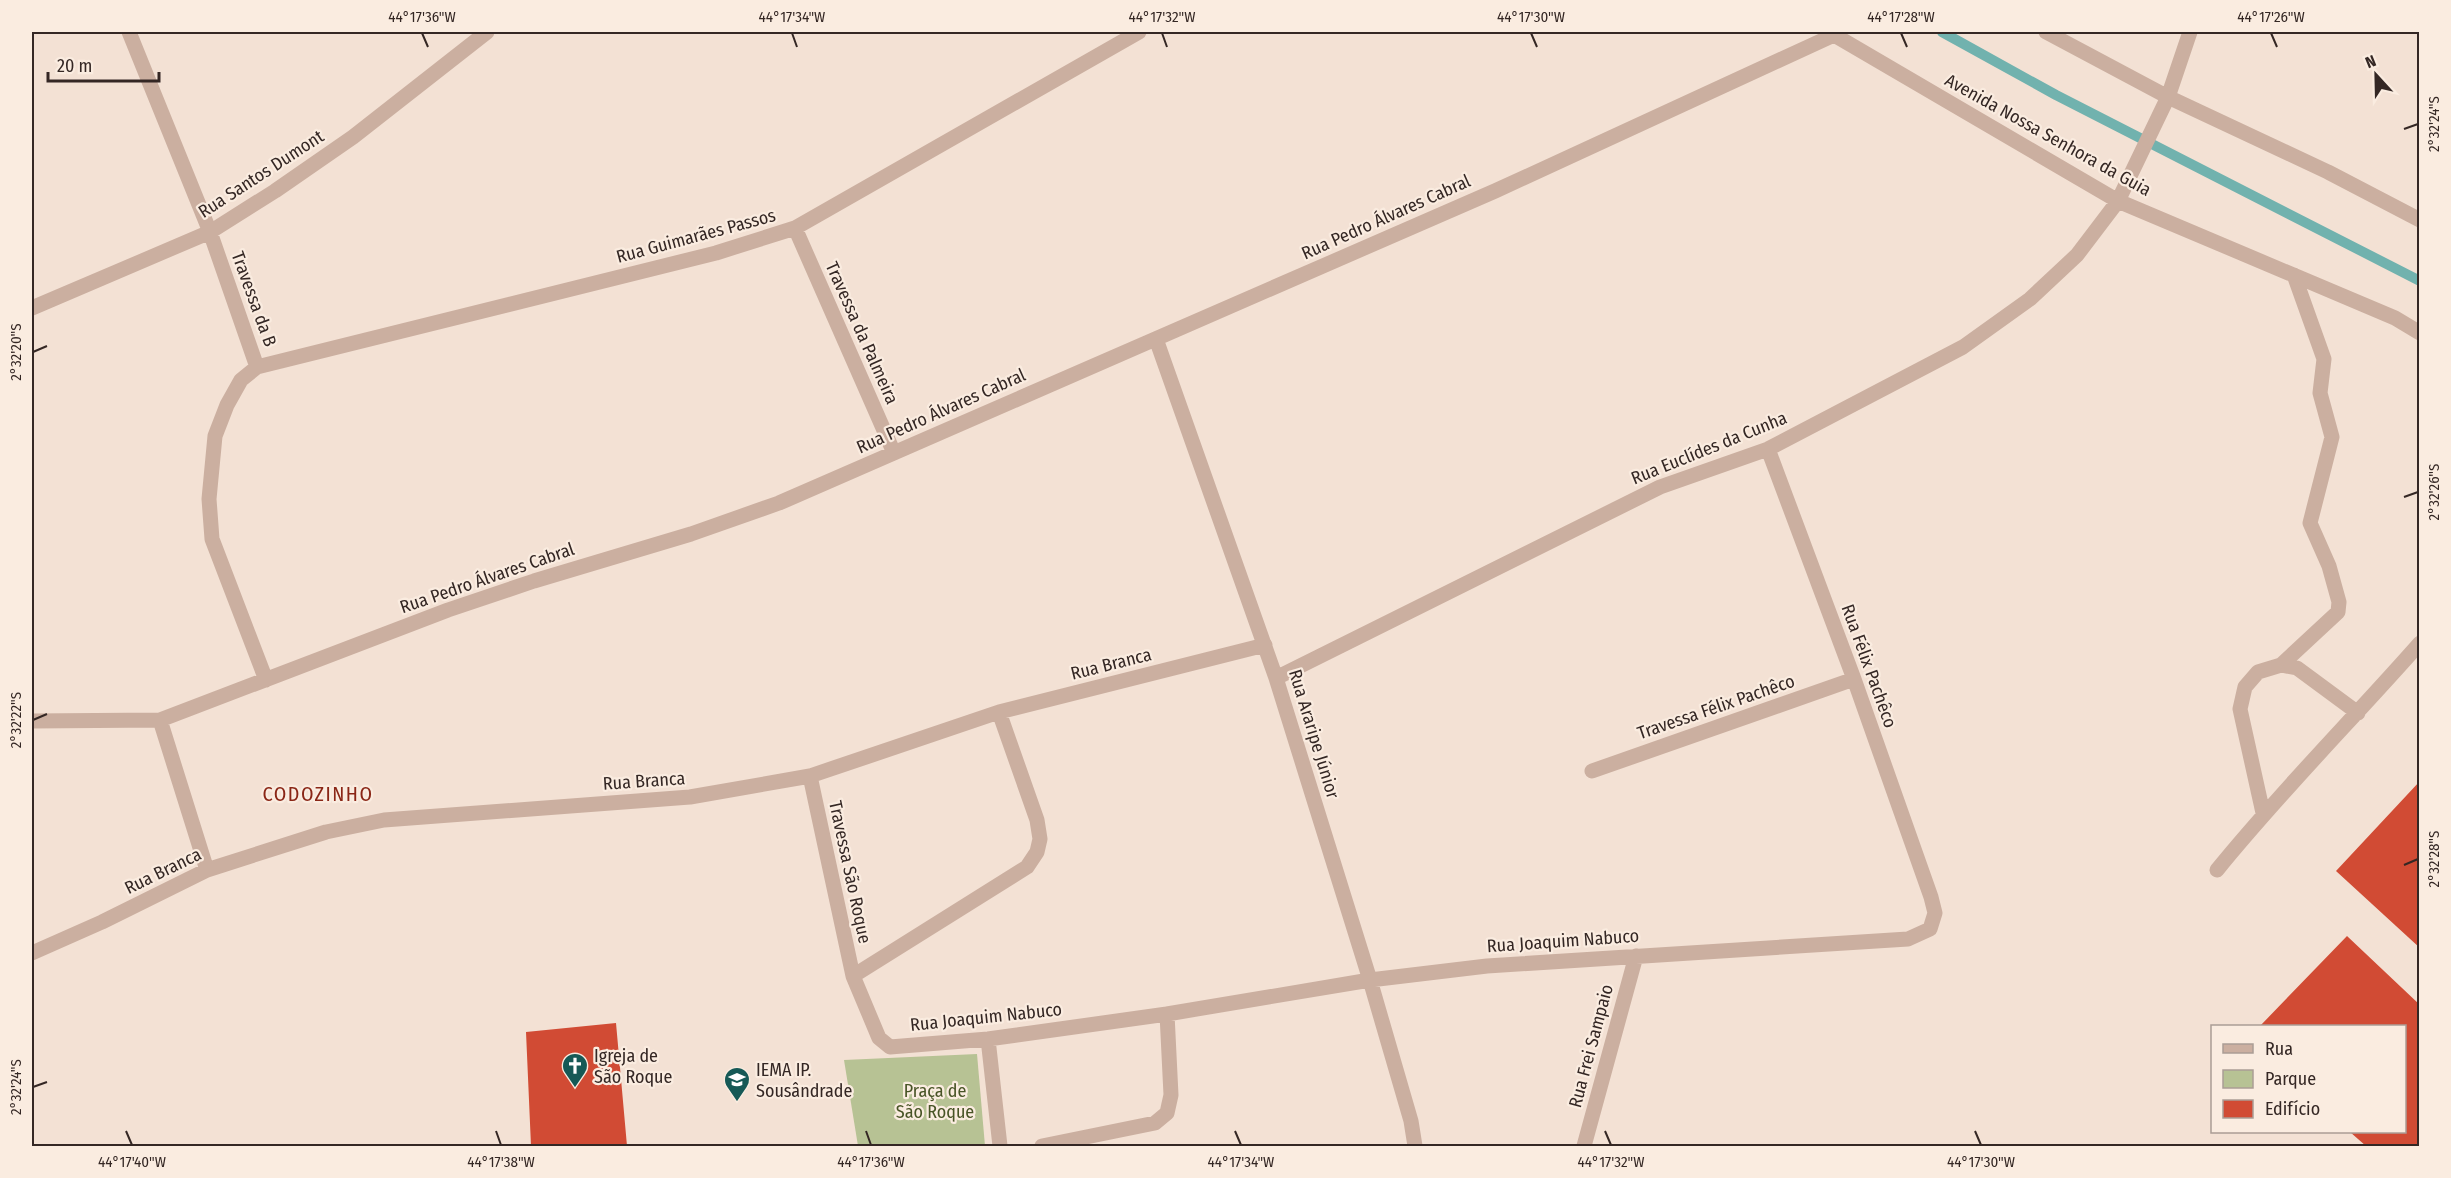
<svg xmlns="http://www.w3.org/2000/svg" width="2451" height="1178" viewBox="0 0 2451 1178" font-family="'Fira Sans Condensed',sans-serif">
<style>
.green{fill:#b7c294}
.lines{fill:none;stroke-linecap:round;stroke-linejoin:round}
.stream{stroke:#71b2ae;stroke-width:10}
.building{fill:#d14b34}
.minor{stroke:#cbafa0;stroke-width:15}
.ticks{fill:none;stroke:#342724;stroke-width:2}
.labels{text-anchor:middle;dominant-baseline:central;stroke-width:4.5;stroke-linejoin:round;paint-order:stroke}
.street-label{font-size:18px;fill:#342724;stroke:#faece0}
.poi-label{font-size:18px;fill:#342724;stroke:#faece0;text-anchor:start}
.park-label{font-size:18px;fill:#485426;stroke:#faece0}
.neighbourhood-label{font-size:20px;letter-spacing:1.5px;fill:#8a2616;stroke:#faece0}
.neatline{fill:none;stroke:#342724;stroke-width:2}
.ticks-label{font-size:15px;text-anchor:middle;fill:#342724}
</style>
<rect width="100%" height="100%" fill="#f3e1d4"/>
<path class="green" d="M 977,1054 L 985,1146 L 858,1146 L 844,1060 Z"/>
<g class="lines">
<path class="stream" d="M 1942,32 L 2056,95 L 2420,281"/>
</g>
<path class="building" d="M 2420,781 L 2420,948 L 2336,871 Z
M 2347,936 L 2420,1005 L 2420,1146 L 2366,1146 L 2350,1132 L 2404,1132 L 2404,1026 L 2260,1026 Z
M 616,1023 L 627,1146 L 531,1146 L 526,1032 Z"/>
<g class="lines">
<path class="minor" d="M 129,32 L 210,232 L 257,367
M 1829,32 L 2118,201 L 2395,318 L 2420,333
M 2046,32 L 2168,97 L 2328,172 L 2420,220
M 795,228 L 894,453
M 32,308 L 210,232 L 275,191 L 353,137 L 487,32
M 1156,339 L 1276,678 L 1370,980 L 1411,1121 L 1415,1146
M 2281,665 L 2338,612 L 2339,602 L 2329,566 L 2310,523 L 2332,437 L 2320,393 L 2324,359 L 2294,275
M 1276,678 L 1660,487 L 1768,449 L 1963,347 L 2030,299 L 2077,255 L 2118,201 L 2168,97 L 2190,32
M 266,680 L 212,539 L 209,499 L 215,436 L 227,405 L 241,380 L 257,367 L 716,253 L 795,228 L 1139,32
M 160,720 L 207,870
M 32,721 L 160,720 L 448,610 L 534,581 L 691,534 L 779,503 L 1495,191 L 1834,35
M 1592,771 L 1854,679
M 810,776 L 853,976 L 879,1038 L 890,1047 L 988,1039 L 1167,1014 L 1171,1095 L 1167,1113 L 1155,1123 L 1042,1146
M 2263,813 L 2240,709 L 2245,687 L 2258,672 L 2281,665 L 2297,668 L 2358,713
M 2217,870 C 2281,791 2353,719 2420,643
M 32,953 L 102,922 L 207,870 L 326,832 L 384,820 L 690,797 L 810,776 L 999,712 L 1265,645
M 853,976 L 1027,867 L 1037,852 L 1040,839 L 1037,820 L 999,712
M 1167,1014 L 1370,980 L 1487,966 L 1908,939 L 1930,929 L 1935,913 L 1931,897 L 1854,679 L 1768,449
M 988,1039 L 1000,1146
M 1584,1146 L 1636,956"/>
</g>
<path class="ticks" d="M 422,33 L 428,47M 792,33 L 797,47M 1162,33 L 1167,47M 1531,33 L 1537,47M 1901,33 L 1907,47M 2271,33 L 2277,47M 2404,129 L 2418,124M 33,352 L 47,346M 2404,497 L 2418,492M 33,720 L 47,714M 2404,865 L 2418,859M 33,1087 L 47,1082M 126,1131 L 132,1145M 496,1131 L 501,1145M 866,1131 L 871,1145M 1235,1131 L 1241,1145M 1605,1131 L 1611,1145M 1975,1131 L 1981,1145"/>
<defs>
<symbol id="church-pin" viewBox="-11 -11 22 30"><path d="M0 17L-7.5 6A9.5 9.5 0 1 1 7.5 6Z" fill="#165956" stroke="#faece0"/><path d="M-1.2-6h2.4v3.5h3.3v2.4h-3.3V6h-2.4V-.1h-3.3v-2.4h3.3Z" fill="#fff"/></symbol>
<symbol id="school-pin" viewBox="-11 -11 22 30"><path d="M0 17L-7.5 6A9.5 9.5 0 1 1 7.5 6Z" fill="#165956" stroke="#faece0"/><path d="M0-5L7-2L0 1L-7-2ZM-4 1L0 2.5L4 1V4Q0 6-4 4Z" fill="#fff"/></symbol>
</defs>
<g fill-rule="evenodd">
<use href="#church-pin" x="560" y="1051" width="30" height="40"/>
<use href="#school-pin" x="722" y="1065" width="30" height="40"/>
</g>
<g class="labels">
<g class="street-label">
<text transform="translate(2048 135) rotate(29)">Avenida Nossa Senhora da Guia</text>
<text transform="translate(261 174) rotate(-33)">Rua Santos Dumont</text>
<text transform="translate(1386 217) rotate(-24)">Rua Pedro Álvares Cabral</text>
<text transform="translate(696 236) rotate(-15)">Rua Guimarães Passos</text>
<text transform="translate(254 299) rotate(70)">Travessa da B</text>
<text transform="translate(862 333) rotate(66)">Travessa da Palmeira</text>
<text transform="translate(941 411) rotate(-24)">Rua Pedro Álvares Cabral</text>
<text transform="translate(1709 448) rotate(-22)">Rua Euclídes da Cunha</text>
<text transform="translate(487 578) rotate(-19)">Rua Pedro Álvares Cabral</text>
<text transform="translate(1111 664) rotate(-14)">Rua Branca</text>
<text transform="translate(1869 666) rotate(70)">Rua Félix Pachêco</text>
<text transform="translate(1716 707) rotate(-19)">Travessa Félix Pachêco</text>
<text transform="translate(1314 734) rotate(73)">Rua Araripe Júnior</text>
<text transform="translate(644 781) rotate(-4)">Rua Branca</text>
<text transform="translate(163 871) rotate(-26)">Rua Branca</text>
<text transform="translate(850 872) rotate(78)">Travessa São Roque</text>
<text transform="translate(1563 941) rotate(-4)">Rua Joaquim Nabuco</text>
<text transform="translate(986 1017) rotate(-6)">Rua Joaquim Nabuco</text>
<text transform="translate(1591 1046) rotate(-75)">Rua Frei Sampaio</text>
</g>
<g class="poi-label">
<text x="594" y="1056">Igreja de<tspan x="594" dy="21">São Roque</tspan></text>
<text x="756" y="1070">IEMA IP.<tspan x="756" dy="21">Sousândrade</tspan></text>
</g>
<g class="park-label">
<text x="935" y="1091">Praça de<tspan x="935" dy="21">São Roque</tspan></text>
</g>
<g class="neighbourhood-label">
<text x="318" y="794">CODOZINHO</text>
</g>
</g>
<rect width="2451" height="1178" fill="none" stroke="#faece0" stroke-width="66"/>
<rect x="2211" y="1025" width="195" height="108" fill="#faece0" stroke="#ab9d95" stroke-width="1.5"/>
<rect x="2223" y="1044" width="30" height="9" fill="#cbafa0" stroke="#ab9d95" stroke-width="1.5"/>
<text x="2265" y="1055" font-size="18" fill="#342724">Rua</text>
<rect x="2223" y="1070" width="30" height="18" fill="#b7c294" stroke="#ab9d95" stroke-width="1.5"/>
<text x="2265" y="1085" font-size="18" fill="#342724">Parque</text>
<rect x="2223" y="1100" width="30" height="18" fill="#d14b34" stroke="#ab9d95" stroke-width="1.5"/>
<text x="2265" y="1115" font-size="18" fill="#342724">Edifício</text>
<g transform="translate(2376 75) rotate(338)" stroke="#faece0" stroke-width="4.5" paint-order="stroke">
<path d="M0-4.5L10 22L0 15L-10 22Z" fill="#342724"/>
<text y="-9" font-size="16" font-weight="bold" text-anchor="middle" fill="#342724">N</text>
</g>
<path d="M48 72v9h111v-9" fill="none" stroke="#342724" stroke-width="3"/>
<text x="57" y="72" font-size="18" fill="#342724" stroke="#faece0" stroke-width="4.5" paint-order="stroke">20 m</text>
<rect x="33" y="33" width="2385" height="1112" class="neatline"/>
<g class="ticks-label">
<text x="422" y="22">44°17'36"W</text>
<text x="792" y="22">44°17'34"W</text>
<text x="1162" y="22">44°17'32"W</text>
<text x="1531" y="22">44°17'30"W</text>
<text x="1901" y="22">44°17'28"W</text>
<text x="2271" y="22">44°17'26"W</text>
<text transform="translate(2434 124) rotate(-90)" y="5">2°32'24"S</text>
<text transform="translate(16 352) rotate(-90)" y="5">2°32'20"S</text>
<text transform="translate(2434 492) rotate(-90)" y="5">2°32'26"S</text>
<text transform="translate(16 720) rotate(-90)" y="5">2°32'22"S</text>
<text transform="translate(2434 859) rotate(-90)" y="5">2°32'28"S</text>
<text transform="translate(16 1087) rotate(-90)" y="5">2°32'24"S</text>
<text x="132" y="1167">44°17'40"W</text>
<text x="501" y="1167">44°17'38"W</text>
<text x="871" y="1167">44°17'36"W</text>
<text x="1241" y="1167">44°17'34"W</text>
<text x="1611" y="1167">44°17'32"W</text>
<text x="1981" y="1167">44°17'30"W</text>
</g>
</svg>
